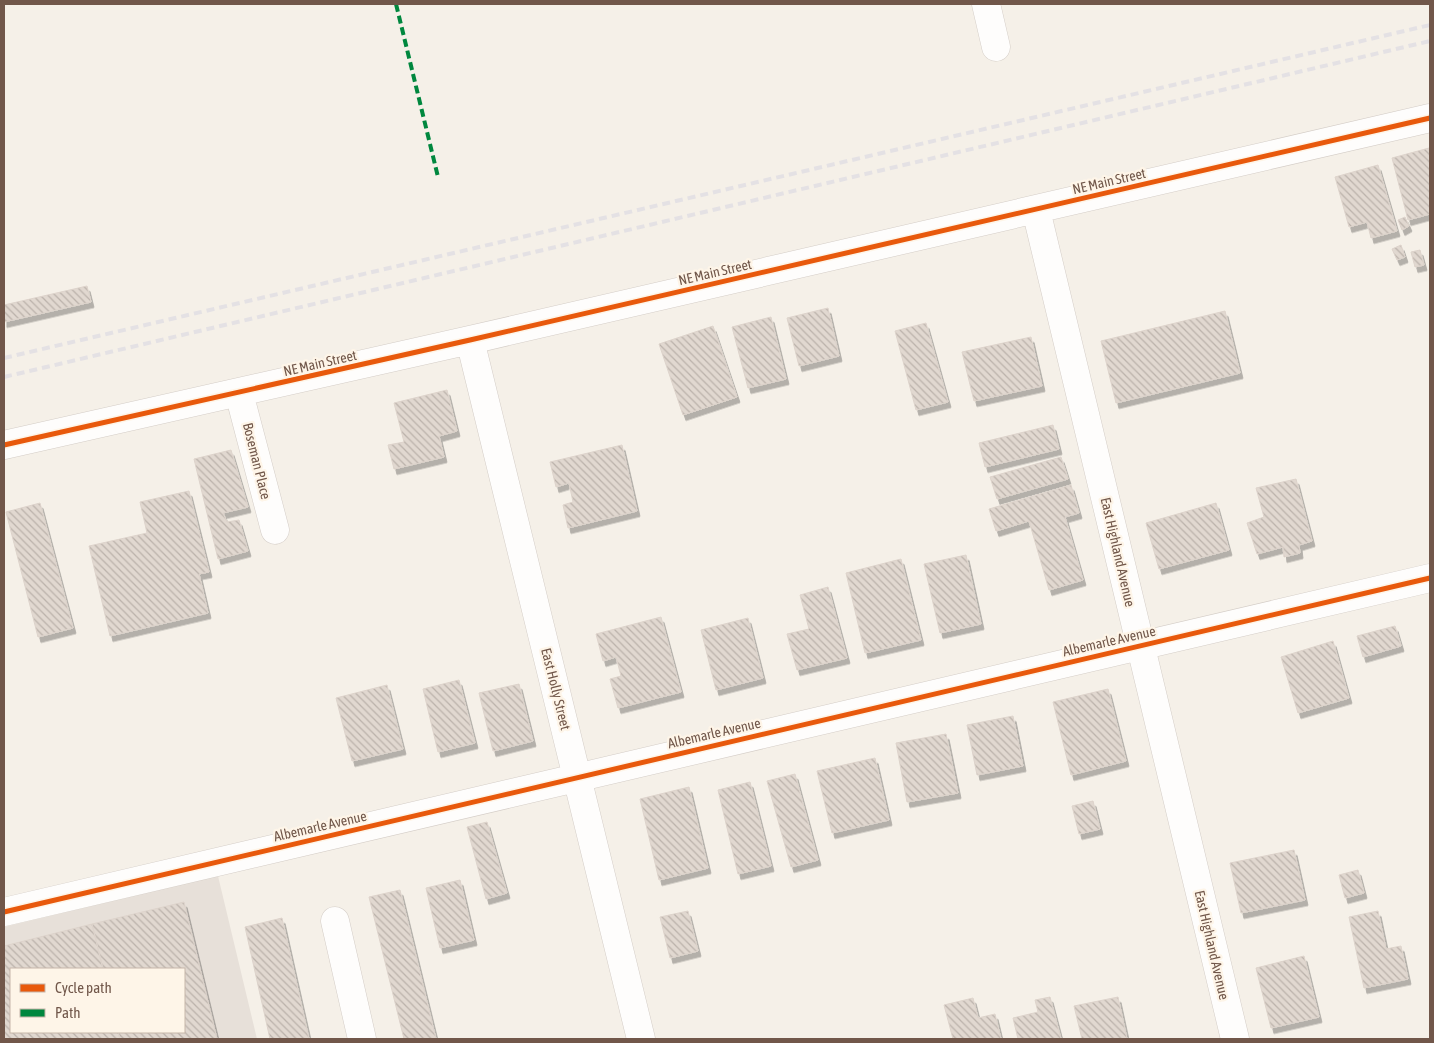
<svg xmlns="http://www.w3.org/2000/svg" width="1434" height="1043" viewBox="0 0 1434 1043" font-family="'Asap Condensed',sans-serif">
<style>
.industrial{fill:#e7e0d9;fill-rule:evenodd}
.building{fill:url(#building-back-hatch);stroke:#ddd3cb;filter:url(#shadow)}
.lines{fill:none;stroke-linecap:round;stroke-linejoin:round}
.minor-casing{stroke:#d4cdc7;stroke-width:29}
.minor{stroke:#fefdfc;stroke-width:28}
.rail{stroke:#e4e1e4;stroke-width:4;stroke-dasharray:8 5;stroke-linecap:butt}
.quiet{stroke:#00873e;stroke-width:4;stroke-dasharray:8 4;stroke-linecap:butt}
.cycleway-casing{stroke:#fef5e8;stroke-width:8}
.cycleway{stroke:#e8590c;stroke-width:5}
.labels{text-anchor:middle;dominant-baseline:central;stroke-width:4.5;stroke-linejoin:round;paint-order:stroke}
.street-label{font-size:14px;fill:#71574a;stroke:#fef5e8}
</style>
<defs>
<pattern id="building-back-hatch" width="6" height="6" patternUnits="userSpaceOnUse" patternTransform="scale(1.25)"><rect width="6" height="6" fill="#e1d8d0"/><path d="M-1 5l2 2M0 0l6 6M5-1l2 2" fill="none" stroke="#bbb2ab"/></pattern>
<filter id="shadow"><feDropShadow dx="3" dy="5.5" stdDeviation="0" flood-color="#0004"/></filter>
</defs>
<rect width="100%" height="100%" fill="#f5f0e8"/>
<path class="industrial" d="M 218,876 L 257,1039 L 4,1039 L 4,927 ZM 11,969 L 184,969 L 184,1032 L 11,1032 Z"/>
<path class="building" d="M 1429,148 L 1430,154 L 1430,214 L 1408,220 L 1392,158 Z
M 1378,165 L 1397,231 L 1371,238 L 1367,222 L 1349,227 L 1335,177 Z
M 1405,217 L 1409,226 L 1402,230 L 1398,220 Z
M 1401,245 L 1405,257 L 1397,260 L 1392,249 Z
M 1420,250 L 1424,265 L 1415,267 L 1411,252 Z
M 87,286 L 91,302 L 4,322 L 4,305 Z
M 828,308 L 839,356 L 799,366 L 787,318 Z
M 1225,311 L 1240,373 L 1116,403 L 1101,341 Z
M 771,317 L 786,379 L 748,388 L 732,327 Z
M 926,323 L 948,402 L 916,410 L 895,331 Z
M 713,326 L 737,397 L 683,415 L 659,344 Z
M 1031,337 L 1042,386 L 974,401 L 962,352 Z
M 447,390 L 457,431 L 439,436 L 444,457 L 394,469 L 388,445 L 404,442 L 394,403 Z
M 1053,425 L 1059,449 L 985,467 L 979,443 Z
M 622,445 L 637,511 L 568,528 L 563,505 L 573,502 L 569,483 L 556,487 L 550,462 Z
M 231,450 L 248,507 L 223,513 L 227,522 L 239,520 L 248,551 L 218,559 L 194,459 Z
M 1061,457 L 1068,479 L 997,499 L 990,477 Z
M 1296,479 L 1312,541 L 1299,545 L 1300,553 L 1284,557 L 1283,547 L 1257,554 L 1247,523 L 1264,517 L 1256,488 Z
M 1071,485 L 1079,513 L 1065,517 L 1083,580 L 1049,590 L 1029,521 L 996,531 L 989,509 Z
M 189,491 L 209,572 L 199,574 L 208,613 L 110,636 L 89,546 L 147,533 L 140,502 Z
M 40,503 L 73,628 L 38,637 L 6,512 Z
M 1216,503 L 1229,550 L 1159,569 L 1146,523 Z
M 966,555 L 981,624 L 940,633 L 924,564 Z
M 901,559 L 921,640 L 865,653 L 846,573 Z
M 828,587 L 847,658 L 797,670 L 787,634 L 809,629 L 800,595 Z
M 661,617 L 681,692 L 618,708 L 610,679 L 621,676 L 616,657 L 603,661 L 596,634 Z
M 748,618 L 763,678 L 716,690 L 701,630 Z
M 1395,626 L 1401,646 L 1363,657 L 1357,636 Z
M 1333,641 L 1349,698 L 1298,713 L 1281,657 Z
M 459,680 L 475,743 L 438,752 L 423,689 Z
M 519,684 L 533,741 L 493,751 L 479,693 Z
M 387,685 L 403,749 L 352,761 L 336,698 Z
M 1108,689 L 1126,761 L 1071,775 L 1053,702 Z
M 1013,716 L 1023,766 L 977,775 L 967,725 Z
M 946,734 L 958,793 L 907,802 L 896,743 Z
M 875,758 L 889,820 L 832,833 L 817,771 Z
M 795,774 L 818,860 L 791,867 L 767,781 Z
M 750,782 L 771,866 L 738,874 L 718,790 Z
M 689,787 L 708,868 L 659,880 L 640,799 Z
M 1093,801 L 1100,829 L 1079,834 L 1072,806 Z
M 487,822 L 507,893 L 486,899 L 467,827 Z
M 1294,850 L 1305,900 L 1241,913 L 1230,863 Z
M 1358,870 L 1364,893 L 1345,898 L 1339,875 Z
M 460,880 L 474,940 L 440,948 L 426,888 Z
M 400,890 L 436,1039 L 404,1039 L 369,897 Z
M 184,902 L 217,1039 L 120,1039 L 118,1032 L 184,1032 L 184,969 L 103,969 L 92,924 Z
M 688,911 L 698,951 L 670,958 L 660,917 Z
M 1378,911 L 1386,949 L 1401,946 L 1408,979 L 1364,988 L 1349,917 Z
M 282,918 L 309,1039 L 270,1039 L 245,927 Z
M 92,924 L 103,969 L 11,969 L 11,1032 L 118,1032 L 120,1039 L 4,1039 L 4,946 Z
M 1304,956 L 1319,1017 L 1271,1028 L 1256,968 Z
M 1050,997 L 1061,1039 L 1018,1039 L 1013,1018 L 1038,1012 L 1035,1000 Z
M 1118,997 L 1127,1039 L 1082,1039 L 1074,1006 Z
M 973,998 L 978,1018 L 995,1014 L 1001,1039 L 953,1039 L 944,1005 Z"/>
<g class="lines">
<defs>
<path id="minor" d="M 986,4 L 996,47
M 1036,210 L 1235,1039
M 470,340 L 641,1039
M 239,393 L 275,530
M 4,445 L 470,340 L 1430,118
M 4,912 L 1430,578
M 335,921 L 362,1039"/>
</defs>
<use href="#minor" class="minor-casing"/>
<use href="#minor" class="minor"/>
<path class="rail" d="M 4,358 L 1430,25
M 4,377 L 1430,41"/>
<path class="quiet" d="M 396,4 L 438,177"/>
<defs>
<path id="cycleway" d="M 4,445 L 470,340 L 1430,118
M 4,912 L 1430,578"/>
</defs>
<use href="#cycleway" class="cycleway-casing"/>
<use href="#cycleway" class="cycleway"/>
</g>
<g class="labels">
<g class="street-label">
<text transform="translate(1109 181) rotate(-13)">NE Main Street</text>
<text transform="translate(715 272) rotate(-13)">NE Main Street</text>
<text transform="translate(320 363) rotate(-13)">NE Main Street</text>
<text transform="translate(257 461) rotate(76)">Boseman Place</text>
<text transform="translate(1118 552) rotate(77)">East Highland Avenue</text>
<text transform="translate(1109 641) rotate(-13)">Albemarle Avenue</text>
<text transform="translate(556 689) rotate(76)">East Holly Street</text>
<text transform="translate(714 733) rotate(-13)">Albemarle Avenue</text>
<text transform="translate(320 826) rotate(-13)">Albemarle Avenue</text>
<text transform="translate(1212 945) rotate(77)">East Highland Avenue</text>
</g>
</g>
<rect width="1434" height="1043" fill="none" stroke="#71574a" stroke-width="10"/>
<rect x="10" y="968" width="175" height="65" fill="#fef5e8" stroke="#c6b6a9"/>
<rect x="20" y="984" width="25" height="8" fill="#e8590c" stroke="#c6b6a9"/>
<text x="55" y="993" font-size="15" fill="#71574a">Cycle path</text>
<rect x="20" y="1009" width="25" height="8" fill="#00873e" stroke="#c6b6a9"/>
<text x="55" y="1018" font-size="15" fill="#71574a">Path</text>
</svg>
